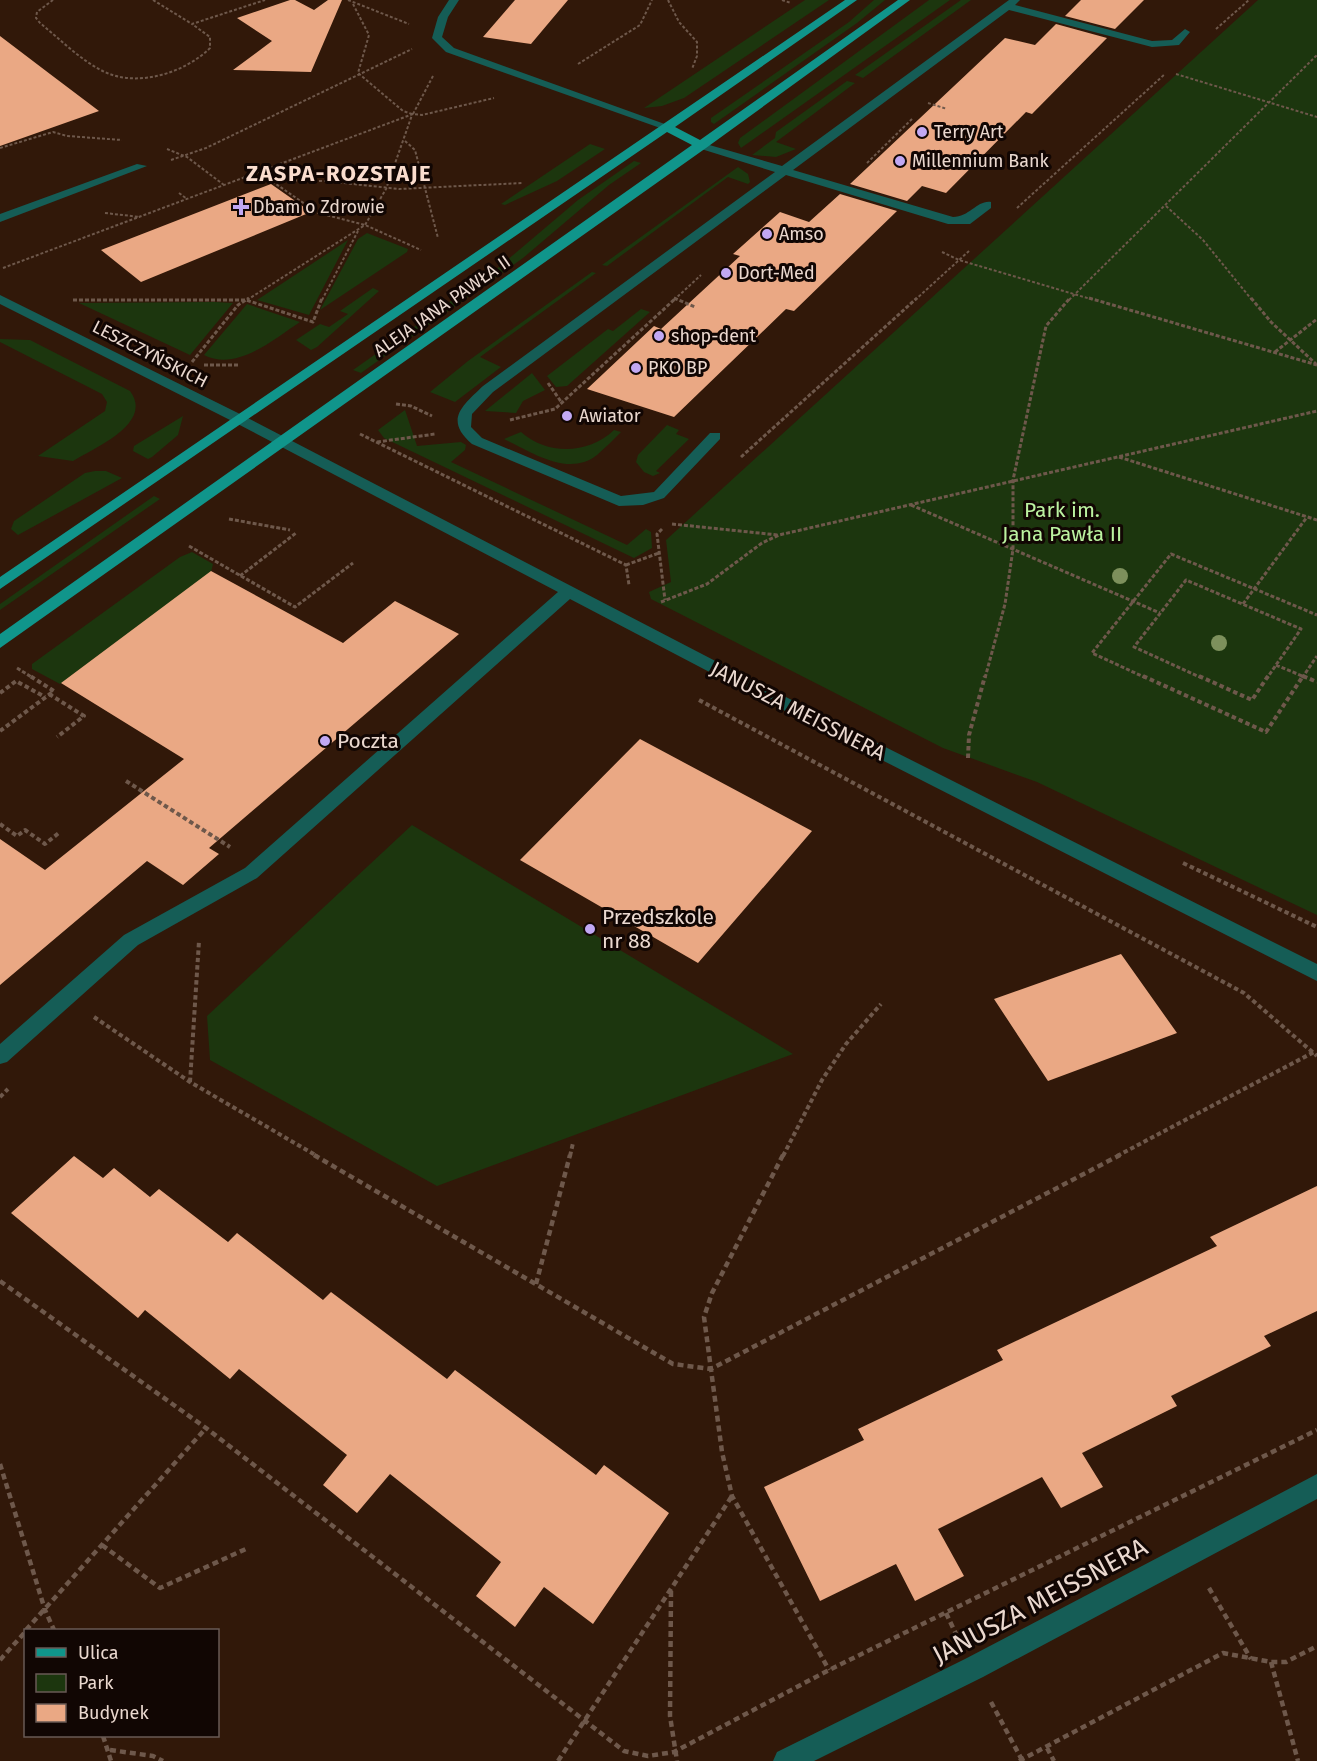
<svg xmlns="http://www.w3.org/2000/svg" width="1317" height="1761" viewBox="0 0 1317 1761" font-family="'Fira Sans',sans-serif">
<style>
.green{fill:#1c360e}
.building{fill:#eaa884}
.lines{fill:none;stroke-linecap:round;stroke-linejoin:round}
.path-far3{stroke:#6e584b;stroke-width:2;stroke-dasharray:3 2;stroke-linecap:butt}
.path-far2{stroke:#6e584b;stroke-width:3;stroke-dasharray:4 2;stroke-linecap:butt}
.path-far1{stroke:#6e584b;stroke-width:4;stroke-dasharray:4.5 3;stroke-linecap:butt}
.path{stroke:#6e584b;stroke-width:4.5;stroke-dasharray:6 4;stroke-linecap:butt}
.minor{fill:#155d56;fill-rule:evenodd}
.major{fill:#10958b;fill-rule:evenodd}
.tree{fill:#7d905c}
.poi-dot{fill:#c1a8f3;stroke:#110603;stroke-width:2}
.labels{text-anchor:middle;dominant-baseline:central;stroke-width:6;stroke-linejoin:round;paint-order:stroke}
.far-poi-label{font-size:18px;fill:#ead8cf;stroke:#110603;text-anchor:start}
.far-street-label{font-size:18px;fill:#ead8cf;stroke:#110603}
.park-label{font-size:21px;fill:#bbf2a0;stroke:#110603}
.street-label{font-size:21px;fill:#ead8cf;stroke:#110603}
.poi-label{font-size:21px;fill:#ead8cf;stroke:#110603;text-anchor:start}
.far-district-label{font-size:22px;font-weight:bold;letter-spacing:1.5px;fill:#faddce;stroke:#110603}
.near-street-label{font-size:26px;fill:#ead8cf;stroke:#110603}
</style>
<rect width="100%" height="100%" fill="#311809"/>
<path class="green" d="M 805,0 L 829,0 L 684,98 L 662,106 L 644,108 Z
M 874,0 L 885,0 L 857,23 L 714,124 L 711,122 L 711,118 L 849,22 Z
M 929,0 L 950,0 L 741,148 L 738,143 L 740,138 Z
M 961,0 L 971,0 L 863,78 L 855,75 Z
M 1258,0 L 1317,0 L 1317,915 L 1037,782 L 943,748 L 651,599 L 649,592 L 671,582 L 666,540 Z
M 847,81 L 855,83 L 776,142 L 796,149 L 776,157 L 752,155 L 775,138 L 776,132 Z
M 590,144 L 605,149 L 557,181 L 505,205 L 501,204 Z
M 634,161 L 641,163 L 609,185 L 523,258 L 361,373 L 353,370 L 499,267 L 578,200 Z
M 738,167 L 748,174 L 750,182 L 748,184 L 728,177 L 607,266 L 602,265 Z
M 367,233 L 408,249 L 407,252 L 320,310 L 358,239 Z
M 348,240 L 309,315 L 257,300 Z
M 592,272 L 596,273 L 480,357 L 501,367 L 455,402 L 430,392 L 468,361 Z
M 373,288 L 379,291 L 317,347 L 311,350 L 296,340 L 320,324 L 329,327 L 348,314 L 340,311 Z
M 215,302 L 233,303 L 190,355 L 79,303 Z
M 247,304 L 300,322 C 274,339 237,372 204,355 Z
M 641,309 L 650,312 L 567,386 L 556,387 L 547,376 L 608,329 L 613,331 Z
M 0,339 L 30,340 L 130,391 C 154,423 96,447 73,461 L 38,456 L 105,411 L 107,402 L 102,394 L 0,342 Z
M 532,373 L 545,390 L 523,401 L 516,413 L 485,411 Z
M 405,410 L 417,446 L 461,442 L 466,445 L 465,450 L 451,462 L 627,545 L 646,529 L 651,532 L 652,548 L 634,558 L 384,438 L 378,430 Z
M 183,416 L 178,435 L 152,457 L 148,459 L 133,451 L 134,446 Z
M 667,425 L 679,430 L 676,434 L 689,439 L 656,471 L 660,473 L 653,476 L 644,472 L 636,462 L 638,455 Z
M 614,430 L 621,432 C 613,440 605,448 597,455 C 568,478 530,451 504,439 L 521,432 C 548,456 589,454 614,430 Z
M 95,471 L 106,471 L 122,478 L 18,535 L 11,529 L 14,521 L 85,473 Z
M 154,496 L 160,499 L 0,610 L 0,604 Z
M 192,552 L 213,564 L 211,572 L 60,684 L 32,669 L 32,664 L 180,557 Z
M 412,825 L 793,1054 L 437,1186 L 210,1060 L 207,1016 Z"/>
<path class="building" d="M 290,0 L 295,0 L 314,10 L 328,0 L 342,0 L 311,72 L 233,70 L 272,41 L 237,18 Z
M 515,0 L 568,0 L 531,44 L 483,37 Z
M 1081,0 L 1144,0 L 1115,29 L 1065,16 Z
M 1056,24 L 1107,38 L 1032,114 L 1026,112 L 946,193 L 922,186 L 907,201 L 850,184 L 1005,38 L 1035,45 Z
M 0,36 L 50,74 L 99,111 L 0,146 Z
M 271,184 L 311,212 L 141,282 L 101,250 Z
M 840,194 L 897,211 L 794,311 L 786,309 L 674,417 L 587,389 L 654,326 L 661,329 L 740,256 L 733,254 L 780,212 L 809,222 Z
M 211,571 L 343,643 L 395,601 L 459,634 L 209,848 L 219,854 L 183,885 L 147,861 L 0,985 L 0,839 L 45,870 L 184,759 L 61,683 Z
M 640,739 L 812,831 L 698,963 L 520,860 Z
M 1121,954 L 1177,1033 L 1048,1081 L 994,999 Z
M 74,1156 L 103,1178 L 114,1168 L 150,1197 L 159,1189 L 228,1242 L 237,1233 L 323,1300 L 331,1292 L 447,1379 L 455,1370 L 596,1475 L 604,1465 L 669,1513 L 593,1624 L 544,1587 L 515,1627 L 476,1596 L 501,1562 L 390,1474 L 357,1513 L 323,1485 L 347,1455 L 239,1369 L 230,1379 L 145,1310 L 138,1318 L 11,1213 Z
M 1317,1186 L 1317,1311 L 1264,1336 L 1271,1346 L 1171,1396 L 1177,1406 L 1082,1453 L 1103,1487 L 1061,1508 L 1042,1477 L 938,1529 L 964,1576 L 915,1601 L 896,1564 L 820,1601 L 764,1487 L 864,1440 L 858,1429 L 1003,1360 L 997,1350 L 1217,1246 L 1210,1237 Z"/>
<g class="lines">
<path class="path-far3" d="M 53,0 L 37,12 L 36,18 L 40,23 C 61,40 82,62 107,73 C 140,87 186,72 210,48 L 210,37 L 192,24
M 153,0 L 192,24 L 265,0
M 348,0 L 409,24
M 668,0 L 679,22 L 697,42 L 697,56 L 692,69
M 782,0 L 791,3
M 353,4 L 369,35 L 358,73 L 403,111 L 412,114
M 1216,29 L 1249,0
M 578,64 L 640,25 L 652,0
M 1176,74 L 1317,117
M 433,76 L 413,114 L 422,115 L 494,98
M 928,103 L 947,109
M 405,141 L 415,150 L 438,238
M 0,148 L 53,132 L 67,136 L 122,140
M 167,149 L 187,157 L 224,185
M 171,160 L 206,148 L 412,49
M 867,163 L 913,118
M 260,173 L 318,213 L 365,225 L 421,250
M 269,180 L 325,181 L 399,189 L 522,183
M 179,193 L 187,199
M 1166,206 L 1203,240 L 1252,300
M 1017,208 L 1165,74
M 105,213 L 140,217
M 942,252 L 959,260 L 1094,300
M 3,268 L 413,114
M 674,298 L 678,300
M 247,300 L 365,225 L 386,189 L 412,115
M 322,300 L 358,231
M 674,300 L 701,275
M 915,300 L 969,251
M 1069,300 L 1317,55"/>
<path class="path-far2" d="M 674,298 L 695,307
M 1089,298 L 1317,365
M 1251,298 L 1271,322 L 1316,364
M 73,300 L 246,300 L 313,322 L 322,298
M 1275,352 L 1317,319
M 192,362 L 238,305 L 249,298
M 204,365 L 238,365
M 548,383 L 562,403
M 396,404 L 411,406 L 432,416
M 510,420 L 555,409 L 676,298
M 360,434 L 626,565 L 629,585
M 377,442 L 435,434
M 741,457 L 917,298
M 1119,457 L 1317,520
M 911,505 L 1160,613
M 229,519 L 290,530
M 672,524 L 778,535
M 662,529 L 657,534 L 665,600
M 189,546 L 295,607 L 353,563
M 626,565 L 659,553
M 240,576 L 296,533
M 661,602 L 707,584 L 762,543 L 779,535 L 1317,411
M 1243,604 L 1307,517
M 1276,665 L 1307,678
M 17,668 L 33,678
M 985,678 L 1005,604 L 1013,549 L 1013,480 L 1046,326 L 1070,298
M 1146,678 L 1092,653 L 1171,554 L 1317,615
M 1202,678 L 1134,647 L 1186,580 L 1301,629 L 1267,678
M 1302,678 L 1317,656"/>
<path class="path-far1" d="M 1143,676 L 1266,732 L 1303,676
M 1199,676 L 1252,700 L 1268,676
M 1303,676 L 1317,682
M 0,693 L 16,681 L 45,697
M 49,694 L 84,716 L 57,737
M 699,700 L 1244,993 L 1317,1056
M 0,731 L 54,691 L 30,676
M 968,758 L 969,735 L 985,676
M 126,781 L 230,847
M 0,824 L 17,836 L 25,830 L 45,844 L 60,832
M 1183,863 L 1317,927
M 94,1017 L 190,1082 L 317,1156
M 190,1082 L 199,941
M 0,1097 L 8,1089
M 570,1156 L 573,1143
M 783,1156 L 822,1080 L 846,1044 L 881,1004
M 1117,1156 L 1314,1052"/>
<path class="path" d="M 314,1155 L 673,1364 L 711,1369 L 1120,1155
M 783,1155 L 712,1293 L 704,1317 L 722,1452 L 732,1496 L 829,1670
M 0,1281 L 206,1428 L 624,1751 L 648,1756 L 674,1752 L 829,1670 L 1317,1430
M 536,1284 L 570,1155
M 0,1464 L 45,1610 L 54,1630
M 102,1545 L 160,1588 L 248,1548
M 1209,1588 L 1251,1659
M 671,1591 L 670,1716 L 677,1761
M 946,1613 L 956,1634
M 26,1630 L 206,1428
M 0,1660 L 26,1631
M 1271,1662 L 1298,1761
M 991,1702 L 1022,1760
M 103,1736 L 111,1761
M 1047,1748 L 1054,1761
M 110,1750 L 153,1756 L 163,1761
M 558,1761 L 732,1496
M 1019,1761 L 1223,1653 L 1271,1662 L 1286,1662 L 1317,1646"/>
<path class="minor" d="M 449,0 L 459,0 L 448,17 L 442,37 L 454,48 L 673,127 L 663,129 L 446,52 L 432,38 L 438,17 Z
M 1009,0 L 1020,0 L 1015,5 L 1152,41 L 1172,40 L 1185,29 L 1190,32 L 1179,45 L 1152,47 L 1009,10 L 793,170 L 953,217 C 970,217 977,200 991,202 L 991,208 L 970,224 L 948,224 L 786,175 L 493,392 L 472,414 L 471,427 L 482,438 L 621,496 L 654,492 L 710,433 L 720,433 L 720,439 L 664,498 L 643,505 L 619,506 L 472,444 C 444,420 462,406 483,386 L 775,172 L 698,148 L 698,144 L 706,144 L 782,166 Z
M 137,164 L 147,166 L 0,222 L 0,214 Z
M 0,295 L 244,416 L 752,680 L 1317,964 L 1317,981 L 740,688 L 570,599 L 257,878 L 138,945 L 7,1062 L 0,1064 L 0,1044 L 124,935 L 245,868 L 558,592 L 234,422 L 0,304 Z
M 1317,1474 L 1317,1499 L 983,1677 L 814,1761 L 773,1761 L 777,1752 L 965,1659 Z"/>
<path class="major" d="M 845,0 L 857,0 L 675,127 L 700,140 L 898,0 L 910,0 L 706,148 L 0,648 L 0,634 L 692,145 L 667,132 L 0,589 L 0,577 Z"/>
</g>
<g class="tree">
<circle cx="1120" cy="576" r="8"/>
<circle cx="1219" cy="643" r="8"/>
</g>
<g class="poi-dot">
<circle cx="922" cy="132" r="6"/>
<circle cx="900" cy="161" r="6"/>
<path d="M238 198h6v6h6v6h-6v6h-6v-6h-6v-6h6z"/>
<circle cx="767" cy="234" r="6"/>
<circle cx="726" cy="273" r="6"/>
<circle cx="659" cy="336" r="6"/>
<circle cx="636" cy="368" r="6"/>
<circle cx="567" cy="416" r="6"/>
<circle cx="325" cy="741" r="6"/>
<circle cx="590" cy="929" r="6"/>
</g>
<g class="labels">
<g class="far-poi-label">
<text x="934" y="132">Terry Art</text>
<text x="912" y="161">Millennium Bank</text>
<text x="253" y="207">Dbam o Zdrowie</text>
<text x="779" y="234">Amso</text>
<text x="738" y="273">Dort-Med</text>
<text x="671" y="336">shop-dent</text>
<text x="648" y="368">PKO BP</text>
<text x="579" y="416">Awiator</text>
</g>
<g class="far-street-label">
<text transform="translate(442 306) rotate(-35)">ALEJA JANA PAWŁA II</text>
<text transform="translate(150 354) rotate(27)">LESZCZYŃSKICH</text>
</g>
<g class="park-label">
<text x="1062" y="510">Park im.<tspan x="1062" dy="24">Jana Pawła II</tspan></text>
</g>
<g class="street-label">
<text transform="translate(798 711) rotate(27)">JANUSZA MEISSNERA</text>
</g>
<g class="poi-label">
<text x="337" y="741">Poczta</text>
<text x="602" y="917">Przedszkole<tspan x="602" dy="24">nr 88</tspan></text>
</g>
<g class="far-district-label">
<text x="339" y="173">ZASPA-ROZSTAJE</text>
</g>
<g class="near-street-label">
<text transform="translate(1040 1601) rotate(-28)">JANUSZA MEISSNERA</text>
</g>
</g>
<rect x="24" y="1629" width="195" height="108" fill="#110603" stroke="#685a55" stroke-width="1.5"/>
<rect x="36" y="1648" width="30" height="9" fill="#10958b" stroke="#685a55" stroke-width="1.5"/>
<text x="78" y="1659" font-size="18" fill="#ead8cf">Ulica</text>
<rect x="36" y="1674" width="30" height="18" fill="#1c360e" stroke="#685a55" stroke-width="1.5"/>
<text x="78" y="1689" font-size="18" fill="#ead8cf">Park</text>
<rect x="36" y="1704" width="30" height="18" fill="#eaa884" stroke="#685a55" stroke-width="1.5"/>
<text x="78" y="1719" font-size="18" fill="#ead8cf">Budynek</text>
</svg>
